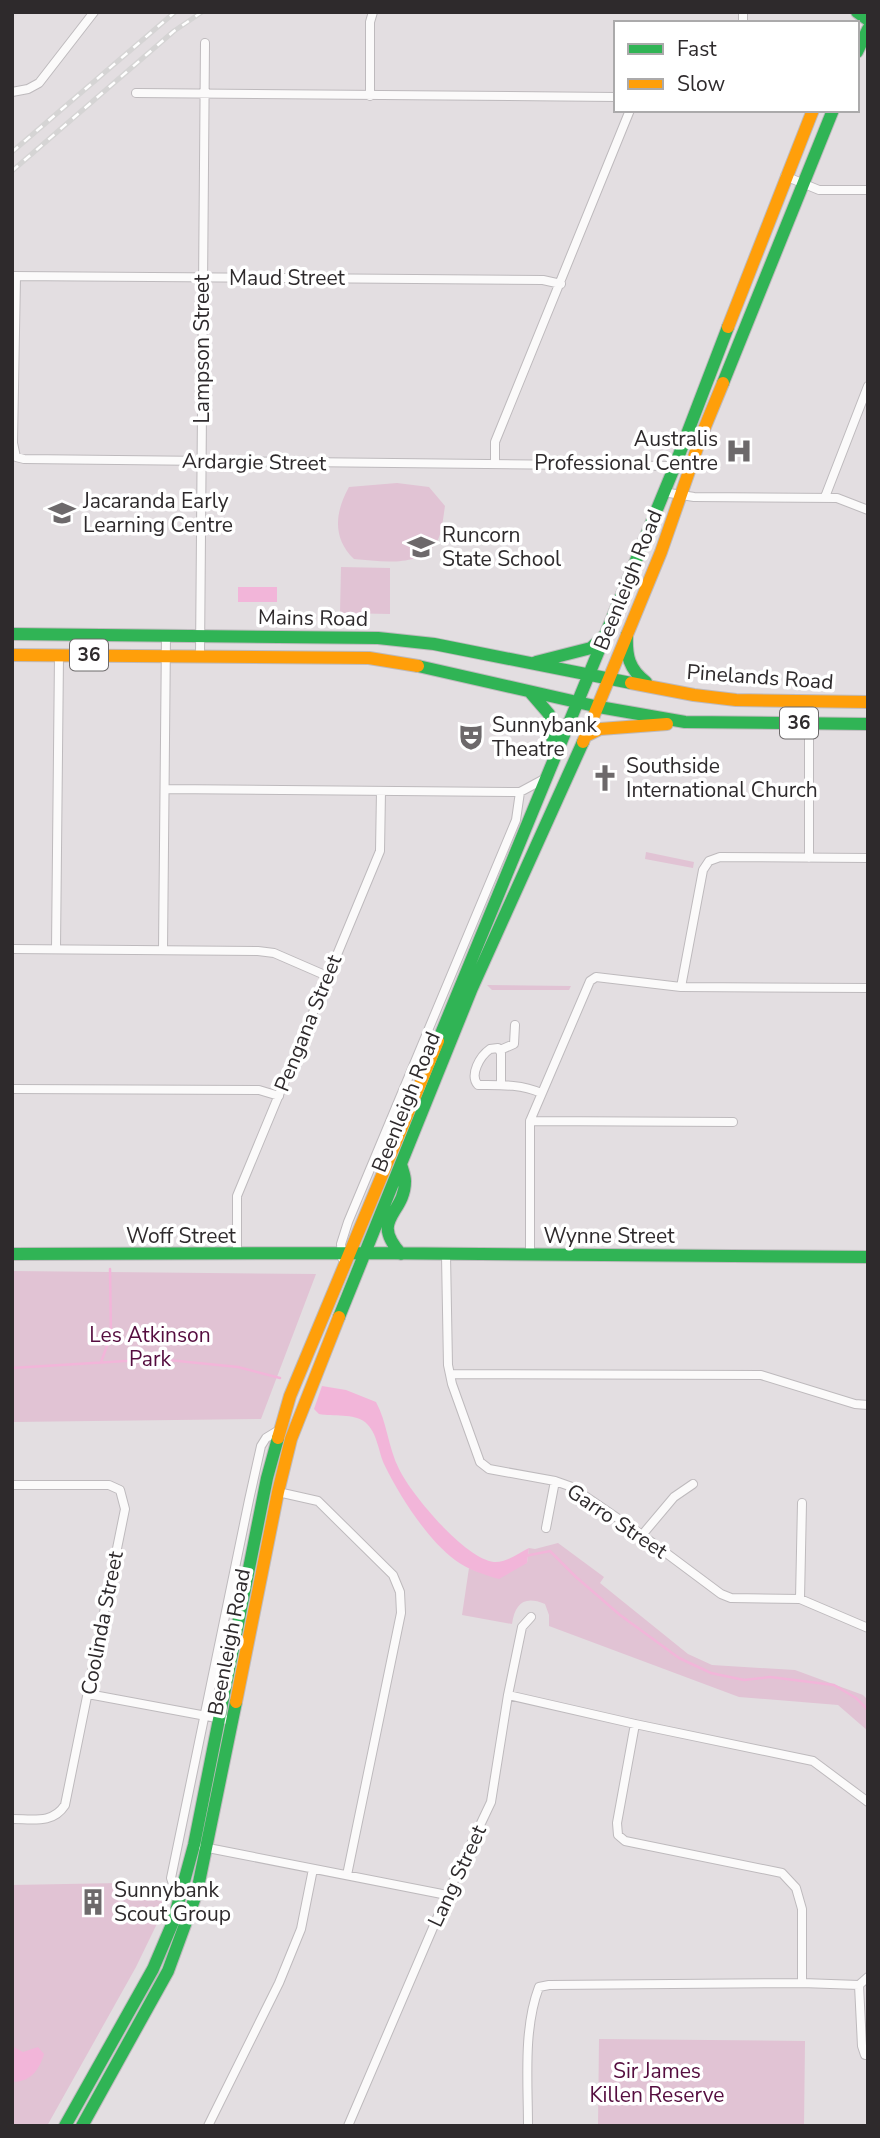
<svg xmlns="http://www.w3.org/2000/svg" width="880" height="2138" viewBox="0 0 880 2138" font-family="'Nunito Sans',sans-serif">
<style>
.green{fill:#e1c3d4}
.water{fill:#f2b5d9}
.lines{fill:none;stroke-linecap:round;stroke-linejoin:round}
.stream{stroke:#f2b5d9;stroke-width:2.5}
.street-casing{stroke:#bebabd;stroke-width:10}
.fast-casing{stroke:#bebabd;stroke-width:14}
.slow-casing{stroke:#bebabd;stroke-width:14}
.street{stroke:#fbfafa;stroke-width:8}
.fast{stroke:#30b455;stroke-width:12}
.slow{stroke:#ff9f0a;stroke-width:12}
.rail-casing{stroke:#d5d4d4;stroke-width:5}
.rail{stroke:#fff;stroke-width:2.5;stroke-dasharray:8;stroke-linecap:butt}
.labels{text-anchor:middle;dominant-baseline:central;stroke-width:7;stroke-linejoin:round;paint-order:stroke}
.shield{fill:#fff;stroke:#6d6a6b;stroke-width:2}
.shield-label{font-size:19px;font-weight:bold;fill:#2e2a2c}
.street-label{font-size:21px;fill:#2e2a2c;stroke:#fff}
.poi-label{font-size:21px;fill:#2e2a2c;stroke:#fff;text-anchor:start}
.park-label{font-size:21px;fill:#550d3f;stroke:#fff}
</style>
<rect width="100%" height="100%" fill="#e3dee1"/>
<path class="green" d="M 397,483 L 429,487 L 445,506 C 443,518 442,536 435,545 C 416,568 379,561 354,559 C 332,538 335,512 349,487 Z
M 341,567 L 390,568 L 390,614 L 340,613 Z
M 646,852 L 694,862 L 693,868 L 645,859 Z
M 487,985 L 571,986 L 569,990 L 492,990 Z
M 12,1271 L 316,1274 L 261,1419 L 12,1422 Z
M 558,1543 L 604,1577 L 600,1583 L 688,1654 L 712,1665 L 795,1670 L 863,1695 L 868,1700 L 868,1731 L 838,1705 L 739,1697 L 549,1626 L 549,1615 L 545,1604 C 524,1595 515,1604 512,1624 L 462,1615 L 469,1568 L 478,1572 L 527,1563 L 529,1548 L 535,1549 Z
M 120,1883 L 161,1887 L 167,1903 L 136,1967 L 47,2126 L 12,2126 L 12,1885 Z
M 599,2039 L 805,2041 L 804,2126 L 598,2126 Z"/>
<path class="water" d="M 238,587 L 277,587 L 277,602 L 238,602 Z
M 322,1386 L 346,1390 L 376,1402 C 387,1422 388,1447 399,1469 C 411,1494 465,1559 494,1562 C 506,1563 519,1553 529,1548 L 527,1563 L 499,1579 C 484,1575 467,1569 455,1560 C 428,1540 400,1497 385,1466 C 378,1452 378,1433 365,1422 C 354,1413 333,1417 319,1414 L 314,1409 Z
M 12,2046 L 23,2052 L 38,2047 L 44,2054 C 39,2071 30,2082 12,2082 Z"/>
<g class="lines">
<path class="stream" d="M 101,1362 L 111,1335 L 110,1269
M 12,1368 L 158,1359 L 238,1367 L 280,1378
M 525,1556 L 550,1551 L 576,1577 L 620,1615 L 679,1658 L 711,1673 L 744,1680 L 770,1677 L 834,1685 L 856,1698 L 868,1710"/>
<defs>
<path id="street" d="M 743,23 L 743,12
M 12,92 L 28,89 L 39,83 L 94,12
M 136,93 L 616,97
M 370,96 L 370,22 L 373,12
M 785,176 L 819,190 L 868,190
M 12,276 L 543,280 L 561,284
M 16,276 L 13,443 L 16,457 L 24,459 L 674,466
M 495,464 L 495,442 L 630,110
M 663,492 L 694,497 L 837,498 L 868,510
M 825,497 L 868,386
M 200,656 L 205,43
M 809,701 L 809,858
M 165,789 L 520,792 L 546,778
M 12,949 L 258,951 L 274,953 L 327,976
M 56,949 L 59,655
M 163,950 L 166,636
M 681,987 L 703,870 L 709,861 L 720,857 L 868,858
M 500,1050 L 514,1044 L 515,1025
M 501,1085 L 501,1053 L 498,1048 L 490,1049 C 480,1056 469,1075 478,1085 C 500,1085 521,1084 541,1093
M 12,1089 L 259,1090 L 279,1096
M 530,1121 L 733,1122
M 237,1255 L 237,1196 L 380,851 L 381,791
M 446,1255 L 448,1365 L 452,1384 L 480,1462 L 489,1469 L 555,1481 L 572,1487 L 642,1535 L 721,1594 L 731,1598 L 800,1599 L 868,1628
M 530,1255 L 530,1121 L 590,981 L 596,977 L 681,987 L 868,988
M 342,1258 L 341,1244 L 348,1222 L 516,820 L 520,792
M 450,1374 L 761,1375 L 855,1404 L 868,1405
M 12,1485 L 109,1485 L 120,1490 L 125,1509 L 65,1805 C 53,1824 33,1819 12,1819
M 278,1492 L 318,1501 L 393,1575 L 400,1592 L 401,1613 L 347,1875
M 546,1528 L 555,1481
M 642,1535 L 674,1497 L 693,1484
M 800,1599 L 802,1503
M 88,1694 L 233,1721
M 508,1695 L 635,1724 L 813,1761 L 868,1802
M 635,1724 L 617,1823 L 618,1835 L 625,1841 L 782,1873 L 796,1888 L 802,1909 L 802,1983
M 203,1847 L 447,1895
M 178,1899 L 171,1878 L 249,1500 L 261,1446 L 266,1438 L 279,1430
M 868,1977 L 859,1985 L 862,2046 L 865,2055 L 868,2055
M 208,2126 L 279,1983 L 301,1929 L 313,1869
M 348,2126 L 447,1895 L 491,1802 L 508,1695 L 522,1627 L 531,1617
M 528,2126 C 528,2081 523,2029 539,1987 L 549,1985 L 802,1983 L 859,1985"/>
<path id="fast" d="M 857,12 L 868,20
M 857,52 L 868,29
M 723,383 L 833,110
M 12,634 L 378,638 L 434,644 L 631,683
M 627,635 C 626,656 629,669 646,682
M 536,662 L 591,648 L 606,634
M 418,666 L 599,707 L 685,722 L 868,724
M 530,692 L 549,714 L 555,757
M 438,1041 L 674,468 L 728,327
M 401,1164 C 402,1169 405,1175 405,1181 C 405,1215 369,1218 401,1254
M 12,1254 L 365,1253 L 868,1257
M 339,1317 L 472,988 L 583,742
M 65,2126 L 153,1969 L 173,1922 L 194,1845 L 267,1478 L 278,1438
M 82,2126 L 168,1971 L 197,1892 L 236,1702"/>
<path id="slow" d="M 728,327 L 813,110
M 12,655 L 369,658 L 418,666
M 631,683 L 694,695 L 736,700 L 868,702
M 586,736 L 600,729 L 667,724
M 583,742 L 661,552 L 702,434 L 723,383
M 278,1438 L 290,1396 L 438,1041
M 236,1702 L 278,1492 L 291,1439 L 339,1317"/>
</defs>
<use href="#street" class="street-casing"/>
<use href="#fast" class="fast-casing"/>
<use href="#slow" class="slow-casing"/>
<use href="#street" class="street"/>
<use href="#fast" class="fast"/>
<use href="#slow" class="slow"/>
<defs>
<path id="rail" d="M 12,152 L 175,12
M 12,171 L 174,31 L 202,12"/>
</defs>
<use href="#rail" class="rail-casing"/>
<use href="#rail" class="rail"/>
</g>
<defs>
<symbol id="hospital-bare" viewBox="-9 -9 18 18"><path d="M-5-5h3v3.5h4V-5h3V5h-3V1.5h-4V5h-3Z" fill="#6d696b" stroke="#fff" stroke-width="2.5" paint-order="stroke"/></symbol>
<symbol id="school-bare" viewBox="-9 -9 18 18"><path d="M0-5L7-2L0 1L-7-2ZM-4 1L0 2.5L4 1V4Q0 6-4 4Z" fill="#6d696b" stroke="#fff" stroke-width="2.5" paint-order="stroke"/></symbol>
<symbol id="theatre-bare" viewBox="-9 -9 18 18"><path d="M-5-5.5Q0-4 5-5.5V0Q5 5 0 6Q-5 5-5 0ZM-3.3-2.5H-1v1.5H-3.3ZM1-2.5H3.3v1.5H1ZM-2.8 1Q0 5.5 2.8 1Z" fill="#6d696b" stroke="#fff" stroke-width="2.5" paint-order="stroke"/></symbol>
<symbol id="church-bare" viewBox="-9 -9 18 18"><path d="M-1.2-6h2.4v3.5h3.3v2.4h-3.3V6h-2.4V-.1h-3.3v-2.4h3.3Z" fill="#6d696b" stroke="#fff" stroke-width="2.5" paint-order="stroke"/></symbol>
<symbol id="building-bare" viewBox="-9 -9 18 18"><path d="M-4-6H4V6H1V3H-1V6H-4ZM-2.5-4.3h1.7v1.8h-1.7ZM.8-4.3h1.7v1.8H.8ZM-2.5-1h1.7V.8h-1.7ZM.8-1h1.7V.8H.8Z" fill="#6d696b" stroke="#fff" stroke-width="2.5" paint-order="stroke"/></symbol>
</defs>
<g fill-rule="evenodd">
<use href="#hospital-bare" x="720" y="432" width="38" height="38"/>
<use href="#school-bare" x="43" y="494" width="38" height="38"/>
<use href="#school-bare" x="402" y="528" width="38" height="38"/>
<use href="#theatre-bare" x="452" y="718" width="38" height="38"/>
<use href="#church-bare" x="586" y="759" width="38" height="38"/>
<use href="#building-bare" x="74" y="1883" width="38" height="38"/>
</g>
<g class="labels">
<g class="shield">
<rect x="70" y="639.5" width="38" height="31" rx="5"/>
<rect x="780" y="707.5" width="38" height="31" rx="5"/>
</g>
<g class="shield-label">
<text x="89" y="655">36</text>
<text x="799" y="723">36</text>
</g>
<g class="street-label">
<text x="287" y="278">Maud Street</text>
<text transform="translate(202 349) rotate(-90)">Lampson Street</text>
<text transform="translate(254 462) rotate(1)">Ardargie Street</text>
<text transform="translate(628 580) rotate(-68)">Beenleigh Road</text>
<text transform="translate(313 618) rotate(1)">Mains Road</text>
<text transform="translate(760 677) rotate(4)">Pinelands Road</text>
<text transform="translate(308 1023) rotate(-68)">Pengana Street</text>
<text transform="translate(406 1102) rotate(-68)">Beenleigh Road</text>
<text x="181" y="1236">Woff Street</text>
<text x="609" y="1236">Wynne Street</text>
<text transform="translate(617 1521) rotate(34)">Garro Street</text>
<text transform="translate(102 1623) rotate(-79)">Coolinda Street</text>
<text transform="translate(229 1642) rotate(-79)">Beenleigh Road</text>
<text transform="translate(457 1876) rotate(-65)">Lang Street</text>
</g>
<g class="poi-label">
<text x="718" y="439" text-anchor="end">Australis<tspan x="718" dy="24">Professional Centre</tspan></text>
<text x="83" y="501">Jacaranda Early<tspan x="83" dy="24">Learning Centre</tspan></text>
<text x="442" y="535">Runcorn<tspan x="442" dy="24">State School</tspan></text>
<text x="492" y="725">Sunnybank<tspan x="492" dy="24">Theatre</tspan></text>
<text x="626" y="766">Southside<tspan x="626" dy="24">International Church</tspan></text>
<text x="114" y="1890">Sunnybank<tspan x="114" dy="24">Scout Group</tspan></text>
</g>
<g class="park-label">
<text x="150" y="1335">Les Atkinson<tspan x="150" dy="24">Park</tspan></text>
<text x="657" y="2071">Sir James<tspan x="657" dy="24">Killen Reserve</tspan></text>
</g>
</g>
<rect width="880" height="2138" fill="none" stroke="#2e2a2c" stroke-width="28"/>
<rect x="614" y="21" width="245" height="91" fill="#ffffff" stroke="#abaaab" stroke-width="2"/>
<rect x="628" y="44" width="35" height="10" fill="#30b455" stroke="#abaaab" stroke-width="2"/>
<text x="677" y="56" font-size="21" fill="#2e2a2c">Fast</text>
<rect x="628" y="79" width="35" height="10" fill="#ff9f0a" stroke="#abaaab" stroke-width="2"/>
<text x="677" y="91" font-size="21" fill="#2e2a2c">Slow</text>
</svg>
